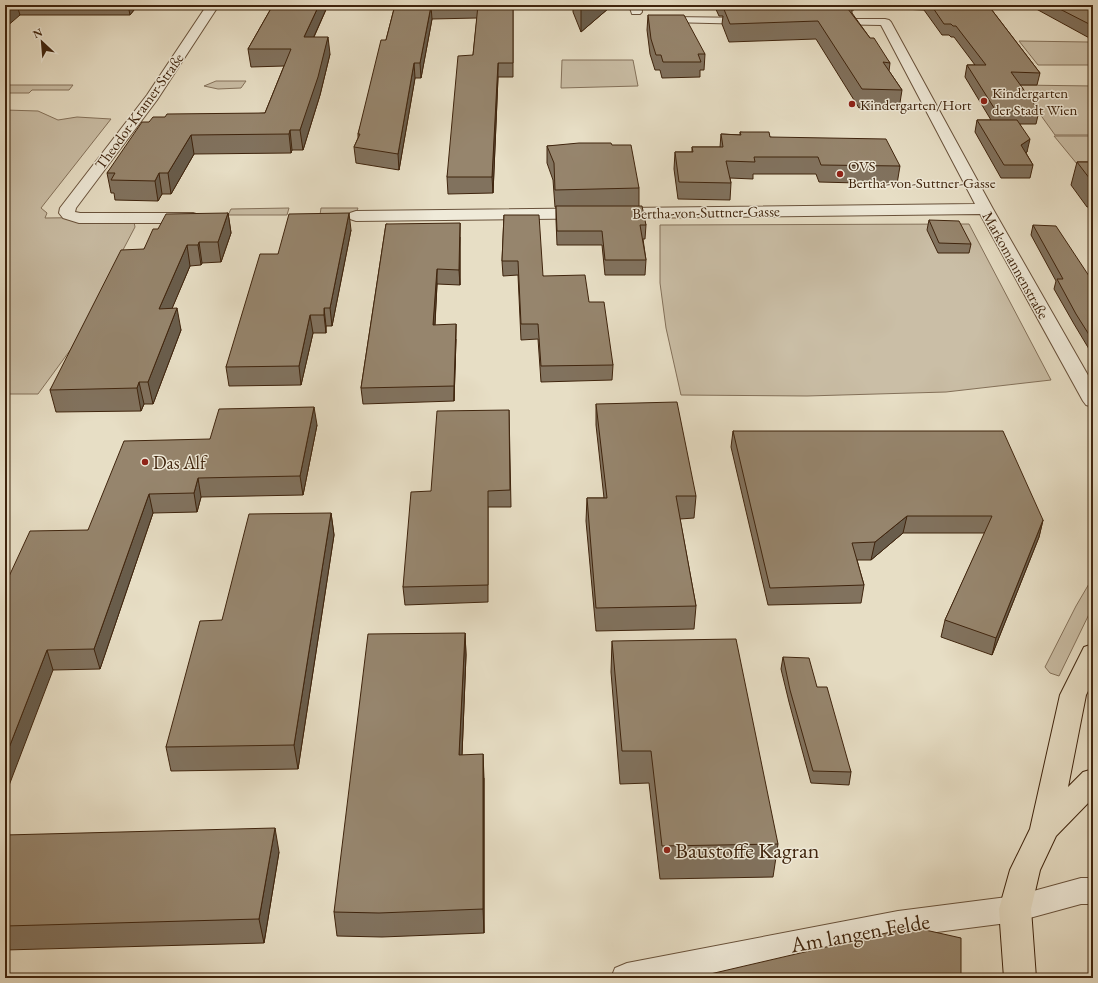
<svg xmlns="http://www.w3.org/2000/svg" width="1098" height="983" viewBox="0 0 1098 983" font-family="'EB Garamond',serif">
<style>
.green{fill:#cabea6;stroke:#84715a}
.lines{fill:none;stroke-linecap:round;stroke-linejoin:round}
.minor-casing{stroke:#69523b;stroke-width:2}
.major-casing{stroke:#3f240d;stroke-width:2}
.minor{fill:#efead9;fill-rule:evenodd}
.major{fill:#e7dec5;fill-rule:evenodd}
.wall{fill:#81725e;stroke:#3f240d}
.shaded-wall{fill:#695d4c;stroke:#3f240d}
.building{fill:#96856d;stroke:#3f240d}
.poi-dot{fill:#8f2418;stroke:#efead9;stroke-width:1.5}
.labels{text-anchor:middle;dominant-baseline:central;stroke-width:3;stroke-linejoin:round;paint-order:stroke}
.far-poi-label{font-size:15px;fill:#3f240d;stroke:#efead9;text-anchor:start}
.far-street-label{font-size:15px;fill:#3f240d;stroke:#efead9}
.poi-label{font-size:18px;fill:#3f240d;stroke:#efead9;text-anchor:start}
.near-poi-label{font-size:22px;fill:#3f240d;stroke:#efead9;text-anchor:start}
.near-street-label{font-size:22px;fill:#3f240d;stroke:#efead9}
</style>
<rect width="100%" height="100%" fill="#e7dec5"/>
<filter id="stains"><feTurbulence type="fractalNoise" baseFrequency=".005" numOctaves="4"/><feColorMatrix values="0 0 0 0 .2 0 0 0 0 .09 0 0 0 0 .02 0 0 0 .5 -.17"/></filter>
<radialGradient id="worn" r=".72"><stop offset=".6" stop-color="#630" stop-opacity="0"/><stop offset="1" stop-color="#630" stop-opacity=".3"/></radialGradient>
<path class="green" d="M 1019,41 L 1088,42 L 1093,47 L 1093,65 L 1038,65 Z
M 562,60 L 633,60 L 638,86 L 561,88 Z
M 216,81 L 246,81 L 241,88 L 218,89 L 204,86 Z
M 5,85 L 73,85 L 69,90 L 32,90 L 29,93 L 5,93 Z
M 1019,85 L 1093,86 L 1093,135 L 1055,135 Z
M 5,110 L 38,111 L 58,120 L 77,117 L 111,119 L 41,208 L 47,213 L 45,218 L 133,217 L 135,227 L 71,349 L 38,394 L 5,394 Z
M 1054,136 L 1093,136 L 1093,170 L 1082,170 Z
M 289,208 L 287,215 L 228,215 L 231,209 Z
M 321,208 L 358,208 L 355,215 L 320,215 Z
M 969,224 L 1051,380 L 946,392 L 807,396 L 681,395 L 666,328 L 660,283 L 660,225 Z
M 1093,577 L 1093,606 L 1059,676 L 1050,673 L 1045,667 L 1076,606 Z"/>
<g class="lines">
<defs>
<path id="minor" d="M 207,5 L 219,5 L 157,100 L 76,208 L 75,212 L 80,213 L 193,213 L 199,215 L 201,218 L 199,221 L 193,223 L 79,223 L 63,218 L 59,213 L 60,208 L 147,95 Z
M 629,5 L 641,5 L 642,12 L 640,14 L 632,14 Z
M 672,17 L 751,18 L 755,19 L 757,21 L 755,23 L 751,24 L 668,22 L 666,20 L 668,18 Z
M 828,19 L 885,19 L 889,20 L 891,22 L 993,209 L 1093,384 L 1093,407 L 1086,405 L 1083,401 L 980,214 L 356,221 L 350,219 L 348,216 L 350,213 L 356,211 L 975,204 L 881,25 L 824,24 L 822,22 L 824,20 Z
M 1081,878 L 1093,878 L 1093,904 L 1081,904 L 1015,922 L 898,937 L 698,978 L 611,978 L 615,968 L 627,963 L 898,911 L 1015,896 Z"/>
<path id="major" d="M 1093,644 L 1093,681 L 1086,695 L 1068,787 L 1083,772 L 1093,769 L 1093,798 L 1056,836 L 1040,870 L 1031,909 L 1036,978 L 1004,978 L 999,909 L 1010,870 L 1030,829 L 1060,695 L 1084,647 Z"/>
</defs>
<use href="#minor" class="minor-casing"/>
<use href="#major" class="major-casing"/>
<use href="#minor" class="minor"/>
<use href="#major" class="major"/>
</g>
<path class="wall" d="M 5,5 L 138,5 L 130,15 L 20,15 Z
M 273,5 L 328,5 L 314,37 L 330,54 L 320,95 L 303,150 L 292,150 L 291,153 L 194,154 L 171,194 L 162,194 L 158,201 L 115,200 L 114,193 L 111,193 L 107,173 L 149,122 L 265,113 L 284,66 L 251,67 L 248,49 Z
M 395,5 L 513,5 L 513,77 L 498,77 L 493,193 L 448,194 L 447,177 L 473,55 L 477,18 L 432,19 L 421,78 L 415,78 L 399,170 L 356,163 L 354,147 L 358,138 L 358,134 L 386,40 Z
M 573,5 L 609,5 L 609,8 L 581,32 L 573,12 Z
M 714,5 L 855,5 L 854,10 L 852,10 L 852,13 L 870,38 L 890,63 L 889,71 L 902,90 L 899,109 L 859,108 L 816,39 L 729,42 L 722,24 L 723,16 L 719,16 Z
M 898,5 L 988,5 L 1040,73 L 1037,85 L 1020,85 L 1039,111 L 1036,124 L 1020,124 L 1027,152 L 1026,153 L 1033,165 L 1030,178 L 1001,178 L 975,132 L 977,120 L 991,120 L 965,77 L 967,65 L 975,65 L 954,37 L 951,37 L 949,35 L 942,35 L 924,10 L 901,9 Z
M 1029,5 L 1093,5 L 1093,40 Z
M 648,15 L 705,54 L 704,70 L 700,70 L 700,77 L 662,78 L 660,70 L 655,70 L 650,54 L 647,30 Z
M 740,132 L 770,137 L 900,166 L 897,184 L 819,182 L 816,174 L 753,174 L 753,179 L 730,178 L 731,183 L 730,200 L 678,199 L 674,169 L 675,152 L 692,152 L 692,147 L 720,147 L 721,134 L 740,135 Z
M 612,145 L 639,188 L 639,206 L 646,225 L 645,239 L 643,239 L 646,260 L 645,275 L 605,275 L 602,245 L 557,245 L 556,220 L 556,207 L 555,207 L 553,180 L 547,163 L 547,146 Z
M 1077,162 L 1093,162 L 1093,207 L 1087,207 L 1071,185 Z
M 228,213 L 231,233 L 221,262 L 202,263 L 201,265 L 190,266 L 172,308 L 181,330 L 153,404 L 144,404 L 141,411 L 56,412 L 50,390 L 144,249 L 158,229 Z
M 504,215 L 543,276 L 589,302 L 613,365 L 612,380 L 541,382 L 538,339 L 521,340 L 518,275 L 503,276 L 502,261 Z
M 929,220 L 971,244 L 969,253 L 938,253 L 927,230 Z
M 386,224 L 460,237 L 460,285 L 437,284 L 435,325 L 456,339 L 454,401 L 363,404 L 361,388 Z
M 1033,225 L 1093,282 L 1093,354 L 1092,354 L 1074,324 L 1054,289 L 1056,281 L 1031,235 Z
M 351,230 L 332,326 L 326,326 L 326,333 L 313,333 L 301,385 L 229,386 L 226,367 L 278,254 Z
M 596,404 L 696,496 L 694,518 L 680,519 L 696,606 L 694,629 L 596,631 L 586,521 L 587,498 L 604,498 L 596,425 Z
M 509,410 L 511,507 L 488,507 L 488,602 L 405,605 L 403,587 L 431,491 Z
M 317,425 L 303,495 L 201,497 L 197,512 L 153,513 L 100,669 L 53,670 L 5,585 L 88,530 L 210,439 Z
M 733,431 L 1043,520 L 1039,537 L 992,655 L 941,637 L 945,620 L 985,533 L 903,533 L 871,560 L 857,560 L 864,585 L 861,603 L 768,605 L 731,447 Z
M 331,513 L 334,535 L 298,769 L 171,771 L 166,747 L 222,620 Z
M 465,633 L 466,655 L 462,755 L 484,778 L 484,933 L 382,937 L 337,936 L 334,912 Z
M 612,641 L 778,844 L 773,877 L 660,879 L 649,783 L 620,784 L 611,672 Z
M 783,657 L 817,687 L 851,772 L 849,785 L 811,783 L 789,702 L 781,669 Z
M 5,835 L 279,852 L 264,943 L 5,950 Z"/>
<path class="shaded-wall" d="M 5,5 L 17,5 L 20,15 L 5,28 Z
M 128,5 L 138,5 L 130,15 Z
M 319,5 L 328,5 L 306,54 L 304,37 Z
M 586,5 L 609,5 L 609,8 L 581,32 L 581,9 Z
M 431,6 L 432,19 L 421,78 L 420,63 Z
M 328,37 L 330,54 L 320,95 L 303,150 L 300,130 Z
M 414,63 L 415,78 L 399,170 L 398,154 Z
M 498,63 L 498,77 L 493,193 L 492,177 Z
M 290,130 L 292,150 L 291,153 L 289,134 Z
M 191,135 L 194,154 L 171,194 L 168,173 Z
M 1030,139 L 1027,152 L 1018,158 L 1021,145 Z
M 159,173 L 162,194 L 158,201 L 155,181 Z
M 228,213 L 231,233 L 221,262 L 218,242 Z
M 349,213 L 351,230 L 332,326 L 330,308 Z
M 460,223 L 460,285 L 459,270 Z
M 199,242 L 202,263 L 201,265 L 198,245 Z
M 187,245 L 190,266 L 163,330 L 159,309 Z
M 437,269 L 437,284 L 434,340 L 433,325 Z
M 177,308 L 181,330 L 153,404 L 148,382 Z
M 324,308 L 326,326 L 326,333 L 324,315 Z
M 310,315 L 313,333 L 301,385 L 299,366 Z
M 456,324 L 456,339 L 454,401 L 454,386 Z
M 139,382 L 144,404 L 141,411 L 137,388 Z
M 314,407 L 317,425 L 303,495 L 300,476 Z
M 198,478 L 201,497 L 197,512 L 194,493 Z
M 149,494 L 153,513 L 100,669 L 94,649 Z
M 331,513 L 334,535 L 298,769 L 294,745 Z
M 907,516 L 903,533 L 871,560 L 875,542 Z
M 1043,520 L 1039,537 L 992,655 L 996,638 Z
M 465,633 L 466,655 L 461,779 L 459,755 Z
M 47,650 L 53,670 L 5,796 L 5,758 Z
M 483,754 L 484,778 L 484,933 L 483,909 Z
M 275,828 L 279,852 L 264,943 L 259,919 Z"/>
<path class="building" d="M 273,5 L 319,5 L 304,37 L 328,37 L 318,77 L 300,130 L 290,130 L 289,134 L 191,135 L 168,173 L 159,173 L 155,181 L 111,180 L 115,173 L 107,173 L 142,122 L 149,122 L 153,117 L 165,117 L 167,114 L 265,113 L 291,49 L 248,49 Z
M 395,5 L 513,5 L 513,63 L 498,63 L 492,177 L 447,177 L 458,56 L 473,55 L 478,5 L 431,6 L 420,63 L 414,63 L 398,154 L 354,147 L 360,134 L 358,134 L 381,40 L 386,40 Z
M 580,5 L 586,5 L 581,9 Z
M 931,5 L 988,5 L 1040,73 L 1011,72 L 1039,111 L 996,111 L 967,65 L 986,65 L 956,26 L 953,26 L 951,24 L 944,24 Z
M 1052,5 L 1093,5 L 1093,26 Z
M 723,7 L 848,9 L 870,38 L 874,38 L 890,63 L 883,62 L 902,90 L 862,89 L 818,21 L 730,24 Z
M 648,15 L 684,15 L 705,54 L 698,54 L 701,62 L 663,62 L 661,55 L 656,55 L 651,39 Z
M 977,120 L 1017,120 L 1030,139 L 1021,145 L 1033,165 L 1004,165 Z
M 740,132 L 769,132 L 770,137 L 886,139 L 900,166 L 821,165 L 818,157 L 754,157 L 755,162 L 726,161 L 731,183 L 679,182 L 675,152 L 693,152 L 692,147 L 723,147 L 721,134 L 741,135 Z
M 579,143 L 611,143 L 612,145 L 631,145 L 639,188 L 555,190 L 554,163 L 547,146 Z
M 1077,162 L 1093,162 L 1093,183 Z
M 556,206 L 642,206 L 646,225 L 640,225 L 646,260 L 605,260 L 602,231 L 557,231 Z
M 228,213 L 218,242 L 199,242 L 198,245 L 187,245 L 159,309 L 177,308 L 148,382 L 139,382 L 137,388 L 50,390 L 121,250 L 144,249 L 153,229 L 158,229 L 166,214 Z
M 349,213 L 330,308 L 324,308 L 324,315 L 310,315 L 299,366 L 226,367 L 260,254 L 278,254 L 289,214 Z
M 504,215 L 539,215 L 543,276 L 585,275 L 589,302 L 604,302 L 613,365 L 541,366 L 538,324 L 521,324 L 518,261 L 502,261 Z
M 929,220 L 959,221 L 971,244 L 939,243 Z
M 460,223 L 459,270 L 437,269 L 433,325 L 456,324 L 454,386 L 361,388 L 386,224 Z
M 1033,225 L 1056,226 L 1093,282 L 1093,341 L 1076,314 L 1057,279 L 1063,279 Z
M 677,402 L 696,496 L 676,496 L 696,606 L 596,608 L 587,498 L 607,498 L 596,404 Z
M 314,407 L 300,476 L 198,478 L 194,493 L 149,494 L 94,649 L 47,650 L 5,758 L 5,585 L 30,531 L 88,530 L 124,441 L 210,439 L 219,409 Z
M 509,410 L 510,490 L 488,491 L 488,585 L 403,587 L 411,492 L 431,491 L 437,411 Z
M 733,431 L 1003,431 L 1043,520 L 996,638 L 945,620 L 992,516 L 907,516 L 875,542 L 852,543 L 864,585 L 770,588 Z
M 331,513 L 294,745 L 166,747 L 200,621 L 222,620 L 249,514 Z
M 465,633 L 459,755 L 483,754 L 483,909 L 379,913 L 334,912 L 368,634 Z
M 736,639 L 778,844 L 662,846 L 651,751 L 622,751 L 612,641 Z
M 783,657 L 809,658 L 817,687 L 827,687 L 851,772 L 813,771 L 790,690 Z
M 275,828 L 259,919 L 5,926 L 5,835 Z
M 912,927 L 961,938 L 961,978 L 693,978 Z"/>
<g class="poi-dot">
<circle cx="984" cy="101" r="4"/>
<circle cx="852" cy="104" r="4"/>
<circle cx="840" cy="174" r="4"/>
<circle cx="145" cy="462" r="4"/>
<circle cx="667" cy="850" r="4"/>
</g>
<g class="labels">
<g class="far-poi-label">
<text x="992" y="92">Kindergarten<tspan x="992" dy="17">der Stadt Wien</tspan></text>
<text x="860" y="104">Kindergarten/Hort</text>
<text x="848" y="165">OVS<tspan x="848" dy="17">Bertha-von-Suttner-Gasse</tspan></text>
</g>
<g class="far-street-label">
<text transform="translate(139 111) rotate(-54)">Theodor-Kramer-Straße</text>
<text transform="translate(706 212) rotate(-1)">Bertha-von-Suttner-Gasse</text>
<text transform="translate(1016 265) rotate(61)">Markomannenstraße</text>
</g>
<g class="poi-label">
<text x="153" y="462">Das Alf</text>
</g>
<g class="near-poi-label">
<text x="675" y="850">Baustoffe Kagran</text>
</g>
<g class="near-street-label">
<text transform="translate(860 933) rotate(-10)">Am langen Felde</text>
</g>
</g>
<rect width="1098" height="983" fill="none" stroke="#e7dec5" stroke-width="20"/>
<rect x="6" y="6" width="1086" height="971" fill="none" stroke="#3f240d" stroke-width="2"/>
<rect x="10" y="10" width="1078" height="963" fill="none" stroke="#3f240d"/>
<g transform="translate(42 42) rotate(334)" stroke="#efead9" stroke-width="3" paint-order="stroke">
<path d="M0-3L7 15L0 10L-7 15Z" fill="#3f240d"/>
<text y="-6" font-size="11" font-weight="bold" text-anchor="middle" fill="#3f240d">N</text>
</g>
<rect width="100%" height="100%" filter="url(#stains)"/>
<rect width="100%" height="100%" fill="url(#worn)"/>
</svg>
